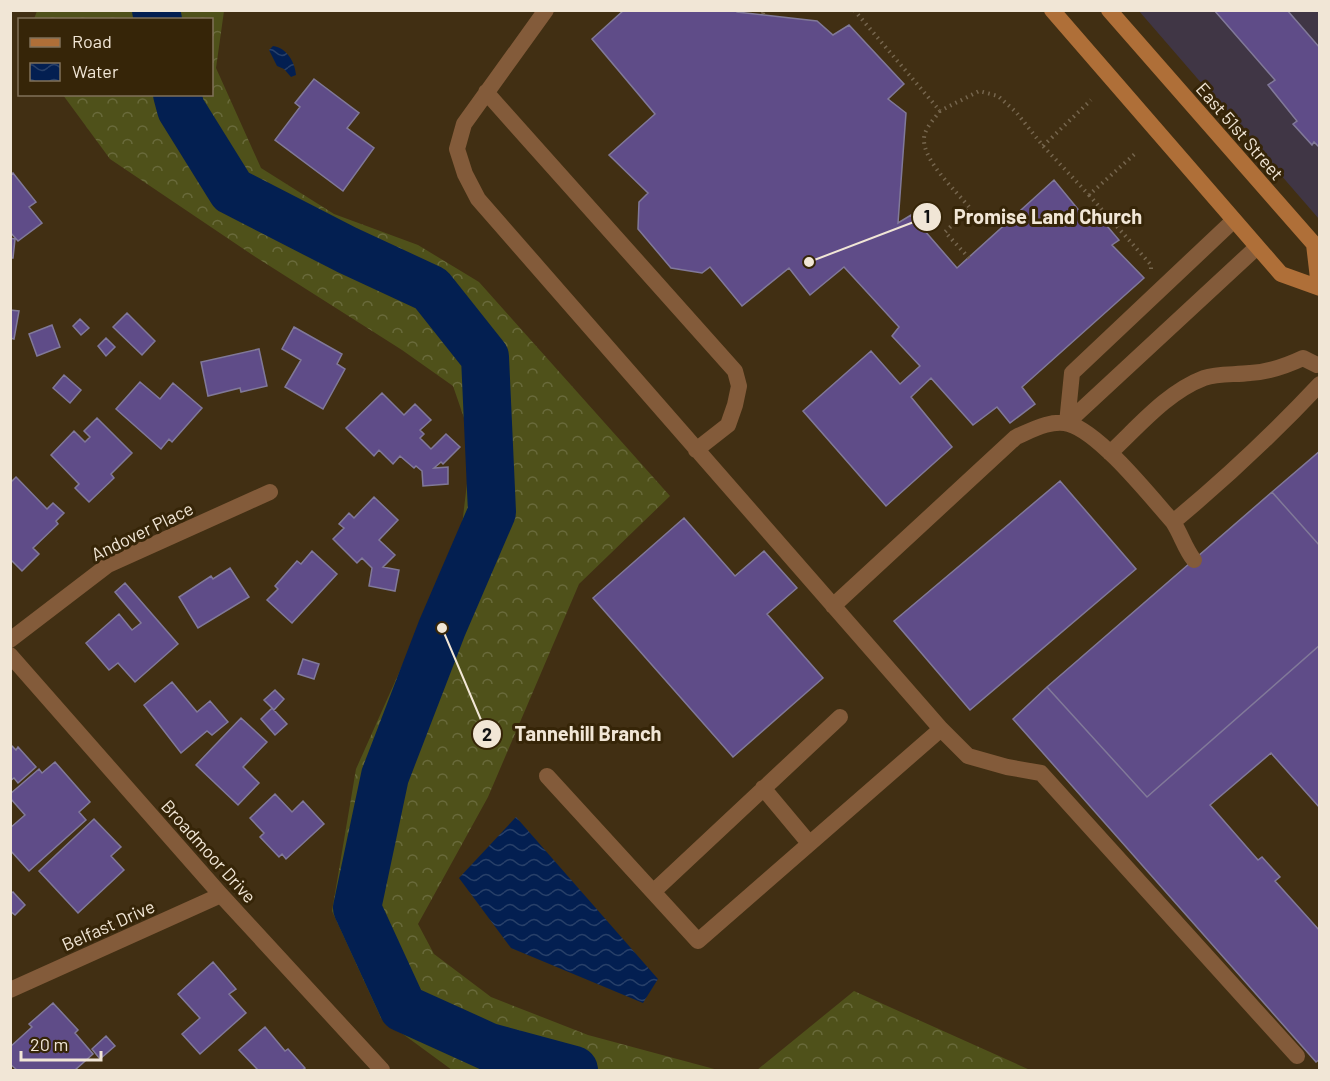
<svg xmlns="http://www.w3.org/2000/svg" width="1330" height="1081" viewBox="0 0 1330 1081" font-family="Barlow,sans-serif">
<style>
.commercial{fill:#403645}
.forest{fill:url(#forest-crowns)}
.water{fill:url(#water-waves)}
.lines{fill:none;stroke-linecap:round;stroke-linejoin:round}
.river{stroke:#031f51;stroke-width:48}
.building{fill:#5f4c88;stroke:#817999;stroke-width:1.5}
.path{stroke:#76664e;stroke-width:4;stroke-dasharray:1.5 4.5;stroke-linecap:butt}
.service{stroke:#835b3a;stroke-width:16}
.minor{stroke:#835b3a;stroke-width:16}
.secondary{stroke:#af6f38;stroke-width:16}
.labels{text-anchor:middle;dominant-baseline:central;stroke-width:6;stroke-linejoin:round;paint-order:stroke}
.street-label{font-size:18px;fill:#f1e6d6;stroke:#362508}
.leader{fill:none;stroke:#f1e6d6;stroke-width:2}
.callout-dot{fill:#f1e6d6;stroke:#362508;stroke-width:2}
.mark-label{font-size:18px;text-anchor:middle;font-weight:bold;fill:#111}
.callout-label{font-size:20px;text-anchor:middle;font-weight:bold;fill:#f1e6d6;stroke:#362508;stroke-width:6;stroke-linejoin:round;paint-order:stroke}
</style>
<defs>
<pattern id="forest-crowns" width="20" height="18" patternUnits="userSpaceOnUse" patternTransform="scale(1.5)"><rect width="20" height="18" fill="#4f511a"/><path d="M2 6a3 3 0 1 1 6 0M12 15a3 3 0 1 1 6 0" fill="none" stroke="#696a3b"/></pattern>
<pattern id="water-waves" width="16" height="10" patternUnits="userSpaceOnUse" patternTransform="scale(1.5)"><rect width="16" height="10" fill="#031f51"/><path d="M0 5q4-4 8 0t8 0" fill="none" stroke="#284069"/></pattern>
</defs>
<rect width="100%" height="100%" fill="#412f13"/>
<path class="commercial" d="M 1139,11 L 1319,11 L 1319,219 Z"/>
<path class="forest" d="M 37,11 L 224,11 L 216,68 L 261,168 L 334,214 L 418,245 L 479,282 L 670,496 L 579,584 L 488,797 L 418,924 L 434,954 L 491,997 L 588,1035 L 718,1070 L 452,1070 L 381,1018 L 332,911 L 356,769 L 461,534 L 472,441 L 453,386 L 402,350 L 251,254 L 110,159 L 63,95 L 212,94 L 212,20 L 34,19 Z
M 854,991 L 1030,1070 L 757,1070 Z"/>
<path class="water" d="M 273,46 C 287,48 295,62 296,75 L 291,77 L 284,69 L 277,66 L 269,50 Z
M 516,817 L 658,979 L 643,1003 L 511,948 L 459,878 Z"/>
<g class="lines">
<path class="river" d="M 156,10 L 158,20
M 177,94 L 181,109 L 232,191 L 347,250 L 431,289 L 485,357 L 492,512 L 442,628 L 385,776 L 357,908 L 403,1008 L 489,1047 L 574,1070"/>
</g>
<path class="building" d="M 624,10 L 736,10 L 737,12 L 817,21 L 833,35 L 849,25 L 904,84 L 888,99 L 906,113 L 898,223 L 911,215 L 957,268 L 1054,180 L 1086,219 L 1096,213 L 1119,240 L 1112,245 L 1144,278 L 1022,387 L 1035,404 L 1010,423 L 997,407 L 973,425 L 931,378 L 911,397 L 952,447 L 886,506 L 803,411 L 871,351 L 900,384 L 920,366 L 892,336 L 899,327 L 844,267 L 810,295 L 789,268 L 742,306 L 710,267 L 702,273 L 671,268 L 638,229 L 639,202 L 648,193 L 609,155 L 655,114 L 592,39 Z
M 1214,10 L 1287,10 L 1320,48 L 1320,148 L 1314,142 L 1312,145 L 1293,124 L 1297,121 L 1268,85 L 1275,80 Z
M 314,79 L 359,113 L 347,128 L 374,148 L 343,191 L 275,140 L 300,107 L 295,103 Z
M 13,173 L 36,202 L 29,207 L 42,223 L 18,241 L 10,232 L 10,176 Z
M 10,238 L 15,239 L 13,258 L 10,258 Z
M 10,310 L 19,311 L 14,339 L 10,338 Z
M 127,313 L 155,341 L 142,355 L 113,327 Z
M 80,319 L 89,328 L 81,335 L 73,326 Z
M 52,325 L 60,347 L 37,356 L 29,334 Z
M 294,327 L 342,354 L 337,364 L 345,369 L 323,409 L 285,387 L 301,360 L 282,349 Z
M 106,338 L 115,347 L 106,356 L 98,346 Z
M 259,349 L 267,386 L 241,392 L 240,388 L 208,396 L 201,362 Z
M 64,375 L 81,390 L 70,403 L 53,388 Z
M 140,382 L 160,399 L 173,383 L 202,408 L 172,442 L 169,439 L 161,449 L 116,409 Z
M 382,393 L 404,415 L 415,404 L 431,420 L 420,430 L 424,434 L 420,438 L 431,449 L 446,434 L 460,447 L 443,464 L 441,462 L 434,468 L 448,467 L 448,484 L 423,486 L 422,471 L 416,466 L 414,468 L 400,456 L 393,464 L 379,450 L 374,456 L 346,428 Z
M 97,418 L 132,453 L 111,474 L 114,478 L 89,502 L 75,488 L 79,484 L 51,455 L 74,431 L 85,442 L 90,437 L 84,431 Z
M 1320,451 L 1320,546 L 1272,492 Z
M 16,477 L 47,509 L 53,503 L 64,513 L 56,521 L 58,524 L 33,548 L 39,554 L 22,571 L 10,559 L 10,483 Z
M 1060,481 L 1136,569 L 970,710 L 894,621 Z
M 1272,492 L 1320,546 L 1320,645 L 1147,797 L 1047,687 Z
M 374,497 L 398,520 L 379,540 L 395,555 L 383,567 L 399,570 L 395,591 L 369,586 L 372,568 L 362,558 L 357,563 L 333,539 L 344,528 L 339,524 L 349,513 L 354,518 Z
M 684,518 L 735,576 L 764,551 L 797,588 L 767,614 L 823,678 L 733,757 L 593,598 Z
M 312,551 L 337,574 L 292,623 L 267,600 L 278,589 L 275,586 L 297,561 L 301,564 Z
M 230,568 L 249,597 L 198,628 L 179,597 L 211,576 L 213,579 Z
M 125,583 L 178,644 L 135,682 L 118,663 L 109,670 L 86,643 L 119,614 L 132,630 L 141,623 L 115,592 Z
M 1320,645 L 1320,808 L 1271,753 L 1210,805 L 1258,860 L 1262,857 L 1280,877 L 1275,881 L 1320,931 L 1320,1059 L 1316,1062 L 1013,719 L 1047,687 L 1147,797 Z
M 303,659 L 319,664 L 314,679 L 298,674 Z
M 172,682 L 197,712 L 210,701 L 228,722 L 212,735 L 207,731 L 181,753 L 144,705 Z
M 275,690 L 284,699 L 274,710 L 264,700 Z
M 272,708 L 287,724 L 275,735 L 261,719 Z
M 241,718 L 267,742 L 243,767 L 259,783 L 238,805 L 196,765 Z
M 10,744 L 16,750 L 18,747 L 36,767 L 18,783 L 14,778 L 10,781 Z
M 55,762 L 90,802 L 79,812 L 86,820 L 29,871 L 10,850 L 10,828 L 25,815 L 10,798 L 10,794 L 39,769 L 42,773 Z
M 275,794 L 292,812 L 303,801 L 324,824 L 286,859 L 282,854 L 279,857 L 260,837 L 264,833 L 250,818 Z
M 94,819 L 121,847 L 111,856 L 124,870 L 78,913 L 39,871 Z
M 13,892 L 25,905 L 15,915 L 10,911 L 10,894 Z
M 213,962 L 236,989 L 229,994 L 246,1013 L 200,1054 L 182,1034 L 200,1018 L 178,994 Z
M 53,1003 L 78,1030 L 75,1033 L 93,1054 L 75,1070 L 17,1070 L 10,1064 L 10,1047 L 32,1027 L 29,1024 Z
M 265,1027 L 285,1051 L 288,1049 L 305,1068 L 302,1070 L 258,1070 L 239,1050 Z
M 106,1036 L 115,1046 L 100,1059 L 92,1049 Z"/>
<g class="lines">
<path class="path" d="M 854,10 L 940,111 L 979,91 L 998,96 L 1016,112 L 1043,146 L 1089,195 L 1137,152
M 763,14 L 764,10
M 940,111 C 934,119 924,129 924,139 C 923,161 957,192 970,208 L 945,232 L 969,258
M 1043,146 L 1091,100
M 1089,195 L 1151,265 L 1151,270"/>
<path class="service" d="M 546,10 L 464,124 L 457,149 L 465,174 L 478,199 L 941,729 L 968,756 L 1007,767 L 1041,773 L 1297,1056
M 486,92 L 735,371 L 739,386 L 735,405 L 728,425 L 696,450
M 1067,423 L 1072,373 L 1233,221
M 1067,423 L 1257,247
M 1110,453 C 1138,427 1167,392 1204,378 C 1218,373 1235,375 1250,373 C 1269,372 1286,366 1303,358 L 1317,365
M 1173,522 C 1225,479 1273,434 1320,384
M 833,606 L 1016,437 C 1032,430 1052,419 1069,424 C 1100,433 1150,496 1173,522 C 1181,534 1185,549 1194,560
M 547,776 L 698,941 L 941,729
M 763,788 L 809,843
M 653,892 L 840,717"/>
<path class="minor" d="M 10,640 L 108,565 L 270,492
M 10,655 L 221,895 L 382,1070
M 10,990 L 221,895"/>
<path class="secondary" d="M 1052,10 L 1281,274 L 1320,288
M 1109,10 L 1314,244 L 1319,287"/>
</g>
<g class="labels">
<g class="street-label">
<text transform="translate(1240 131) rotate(49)">East 51st Street</text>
<text transform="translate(142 531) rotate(-26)">Andover Place</text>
<text transform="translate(209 851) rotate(48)">Broadmoor Drive</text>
<text transform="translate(108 925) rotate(-24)">Belfast Drive</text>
</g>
</g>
<path class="leader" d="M809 262L927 217M442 628L487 734"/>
<g class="callout-dot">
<circle cx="809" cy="262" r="6"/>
<circle cx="442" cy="628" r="6"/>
<circle cx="927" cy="217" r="15"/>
<circle cx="487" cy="734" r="15"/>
</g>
<g class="mark-label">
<text x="927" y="223">1</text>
<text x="487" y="741">2</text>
</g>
<g class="callout-label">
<text x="1048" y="224">Promise Land Church</text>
<text x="588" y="741">Tannehill Branch</text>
</g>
<rect width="1330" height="1081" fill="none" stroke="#f1e6d6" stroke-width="24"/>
<rect x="18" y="18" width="195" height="78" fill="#362508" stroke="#81725a" stroke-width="1.5"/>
<rect x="30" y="38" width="30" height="9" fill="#af6f38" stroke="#81725a" stroke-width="1.5"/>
<text x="72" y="48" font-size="18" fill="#f1e6d6">Road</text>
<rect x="30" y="63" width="30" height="18" fill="url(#water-waves)" stroke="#81725a" stroke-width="1.5"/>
<text x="72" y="78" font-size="18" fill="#f1e6d6">Water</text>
<path d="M21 1051v9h80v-9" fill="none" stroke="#f1e6d6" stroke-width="3"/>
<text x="30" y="1051" font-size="18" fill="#f1e6d6" stroke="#362508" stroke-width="4.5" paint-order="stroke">20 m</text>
</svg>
